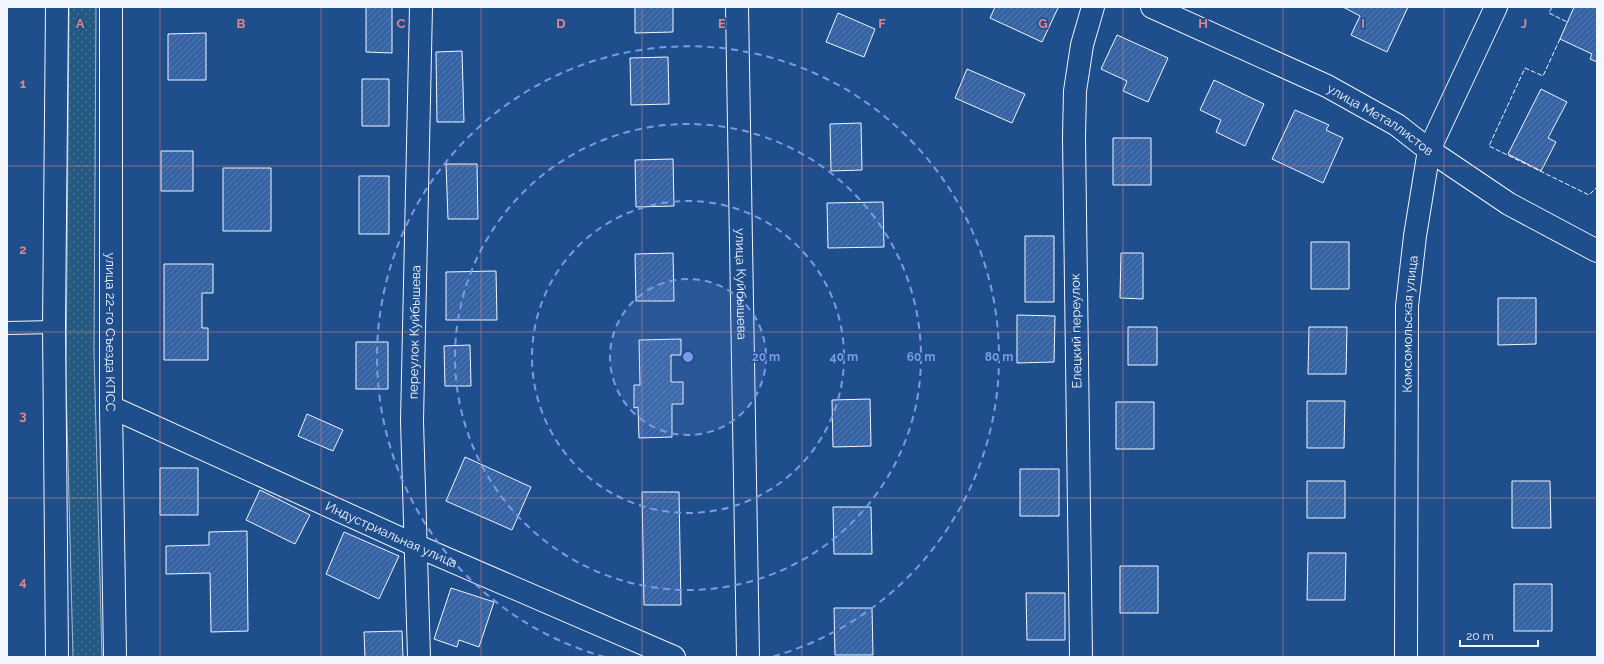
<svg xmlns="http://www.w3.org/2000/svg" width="1604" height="664" viewBox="0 0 1604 664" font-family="Raleway,sans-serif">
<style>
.grass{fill:url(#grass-dots);stroke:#a8bbd7}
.building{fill:url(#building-hatch);stroke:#f2f6ff}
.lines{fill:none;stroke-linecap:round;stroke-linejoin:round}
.service-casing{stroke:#f2f6ff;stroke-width:14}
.minor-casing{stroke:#f2f6ff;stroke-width:24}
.primary-casing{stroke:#f2f6ff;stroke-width:24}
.service{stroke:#1f4e8c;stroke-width:12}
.minor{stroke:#1f4e8c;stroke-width:22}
.primary{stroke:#1f4e8c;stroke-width:22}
.fence{stroke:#f2f6ff;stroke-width:1;stroke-dasharray:5 2;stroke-linecap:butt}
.grid{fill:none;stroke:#e38589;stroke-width:1;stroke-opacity:0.55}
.ring{fill:none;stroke:#7d9aea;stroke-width:2;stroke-dasharray:7 5}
.labels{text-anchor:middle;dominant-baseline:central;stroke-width:3;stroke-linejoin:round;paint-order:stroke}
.street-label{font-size:13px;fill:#f2f6ff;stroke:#1f4e8c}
.grid-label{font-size:13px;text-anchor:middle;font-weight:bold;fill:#e38589;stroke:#1f4e8c;stroke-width:3;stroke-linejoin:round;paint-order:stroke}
.centre{fill:#7d9aea;stroke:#1f4e8c;stroke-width:2}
.ring-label{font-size:12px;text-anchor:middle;font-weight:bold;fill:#7d9aea;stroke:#1f4e8c;stroke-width:3;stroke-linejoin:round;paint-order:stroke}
</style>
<defs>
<pattern id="grass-dots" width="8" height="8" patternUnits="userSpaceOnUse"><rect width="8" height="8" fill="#245a82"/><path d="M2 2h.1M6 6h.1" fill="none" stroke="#447295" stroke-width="1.8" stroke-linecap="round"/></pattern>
<pattern id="building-hatch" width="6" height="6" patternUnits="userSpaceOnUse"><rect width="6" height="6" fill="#3563a3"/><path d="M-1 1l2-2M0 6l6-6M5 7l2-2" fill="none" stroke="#537ab1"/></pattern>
</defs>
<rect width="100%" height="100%" fill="#1f4e8c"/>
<path class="grass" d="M 69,7 L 96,7 L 94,352 L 102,657 L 73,657 L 66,381 Z"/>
<path class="building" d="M 366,7 L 392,7 L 392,53 L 366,52 Z
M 635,7 L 673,7 L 673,32 L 635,33 Z
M 995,7 L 1057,7 L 1058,8 L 1042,42 L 990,18 Z
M 1343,7 L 1408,7 L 1387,52 L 1351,35 L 1360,16 Z
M 1574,7 L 1597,7 L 1597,62 L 1590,59 L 1592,54 L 1560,39 Z
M 838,13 L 875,29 L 864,57 L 826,42 Z
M 206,33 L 206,80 L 168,80 L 168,34 Z
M 1117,35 L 1168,58 L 1148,102 L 1123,91 L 1127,81 L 1101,69 Z
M 462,51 L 464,122 L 437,122 L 436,52 Z
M 668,57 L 669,104 L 631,105 L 630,58 Z
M 967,69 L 1025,94 L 1012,123 L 955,98 Z
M 362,79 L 389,79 L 389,126 L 362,126 Z
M 1214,80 L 1264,104 L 1245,146 L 1216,132 L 1221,120 L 1200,110 Z
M 1541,89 L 1567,102 L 1548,138 L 1556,142 L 1541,171 L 1508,154 Z
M 1295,110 L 1329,125 L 1326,130 L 1343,138 L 1323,183 L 1272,159 Z
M 861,123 L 862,170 L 831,171 L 830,124 Z
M 1113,138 L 1151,138 L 1151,185 L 1113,185 Z
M 161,151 L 193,151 L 193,191 L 161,191 Z
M 673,159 L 674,206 L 636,207 L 635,160 Z
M 446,164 L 477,164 L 478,219 L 448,219 Z
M 223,168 L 271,168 L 271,231 L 223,231 Z
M 359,176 L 389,176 L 389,234 L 359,234 Z
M 883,202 L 884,247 L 828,248 L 827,203 Z
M 1025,236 L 1054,236 L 1054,302 L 1025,302 Z
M 1311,242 L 1349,242 L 1349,289 L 1311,289 Z
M 673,253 L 674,301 L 636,301 L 635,254 Z
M 1121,253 L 1143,253 L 1143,299 L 1120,298 Z
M 164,264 L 213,264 L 213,293 L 202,293 L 202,328 L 208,328 L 208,360 L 164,360 Z
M 496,271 L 497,320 L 446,320 L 446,272 Z
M 1498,298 L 1536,298 L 1536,344 L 1498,345 Z
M 1017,315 L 1055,316 L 1054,362 L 1017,363 Z
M 1128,327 L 1157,327 L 1157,365 L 1128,365 Z
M 1309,327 L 1347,327 L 1346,374 L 1308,374 Z
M 681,339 L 681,355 L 671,355 L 671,382 L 683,382 L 683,404 L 672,404 L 672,437 L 639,438 L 638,407 L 634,408 L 634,385 L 640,385 L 639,340 Z
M 356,342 L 388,342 L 388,389 L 356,389 Z
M 470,345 L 471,386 L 445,386 L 444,346 Z
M 870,399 L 871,446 L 833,447 L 832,400 Z
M 1307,401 L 1345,401 L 1344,448 L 1307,448 Z
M 1116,402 L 1154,402 L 1154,449 L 1116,449 Z
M 307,414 L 343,430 L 333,451 L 298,436 Z
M 465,457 L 531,487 L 512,530 L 446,501 Z
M 160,468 L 198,468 L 198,515 L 160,515 Z
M 1020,469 L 1059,469 L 1059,516 L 1020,516 Z
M 1307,481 L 1345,481 L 1345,518 L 1307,518 Z
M 1512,481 L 1550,481 L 1551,528 L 1512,528 Z
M 260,490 L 310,515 L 295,544 L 246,520 Z
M 642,492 L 679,492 L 681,605 L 644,605 Z
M 833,507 L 871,507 L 872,554 L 834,554 Z
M 247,531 L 248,631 L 211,632 L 210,573 L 166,574 L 166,546 L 209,545 L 209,532 Z
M 344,532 L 399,556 L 379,599 L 326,574 Z
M 1308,553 L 1346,553 L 1345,600 L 1307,600 Z
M 1120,566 L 1158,566 L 1158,613 L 1120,613 Z
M 1514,584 L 1552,584 L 1552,631 L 1514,631 Z
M 451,588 L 494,602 L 479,647 L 459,640 L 457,647 L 434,639 Z
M 1026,593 L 1065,593 L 1065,640 L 1027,640 Z
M 834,608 L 872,608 L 873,655 L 835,655 Z
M 402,631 L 403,657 L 365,657 L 364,632 Z"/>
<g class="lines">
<defs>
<path id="service" d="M 7,328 L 54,327"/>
<g id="minor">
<path id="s1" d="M 737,7 L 748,657"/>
<path id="s2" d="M 1152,7 L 1327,86 L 1397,125 L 1429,150 L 1509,204 L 1597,251"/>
<path id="s3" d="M 111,407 L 417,546 L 674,657"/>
<path id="s4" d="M 419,657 L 412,421 L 421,7"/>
<path d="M 1081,657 L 1074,137 L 1075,91 L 1082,45 L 1093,7"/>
<path id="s5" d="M 1406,657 L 1407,306 L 1415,236 L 1429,150 L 1496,7"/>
</g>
<g id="primary">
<path d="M 57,7 L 54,327 L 57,657"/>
<path id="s6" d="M 111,7 L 111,407 L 115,657"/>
</g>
</defs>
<use href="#service" class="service-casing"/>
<use href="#minor" class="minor-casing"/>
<use href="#primary" class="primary-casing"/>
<use href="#service" class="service"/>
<use href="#minor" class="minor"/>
<use href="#primary" class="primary"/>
<path class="fence" d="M 1552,7 L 1549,13 L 1567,22
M 1560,39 L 1543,76 L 1525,68 L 1489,146 L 1589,195 L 1597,187"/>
</g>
<path class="grid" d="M 160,7 L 160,657M 321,7 L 321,657M 481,7 L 481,657M 642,7 L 642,657M 802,7 L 802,657M 962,7 L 962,657M 1123,7 L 1123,657M 1283,7 L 1283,657M 1444,7 L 1444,657M 7,166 L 1597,166M 7,332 L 1597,332M 7,498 L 1597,498"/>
<circle cx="688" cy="357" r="78" fill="#7d9aea" fill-opacity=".12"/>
<g class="ring">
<circle cx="688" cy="357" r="78"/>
<circle cx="688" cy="357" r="156"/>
<circle cx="688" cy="357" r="233"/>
<path d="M605 657A311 311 0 1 1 771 657"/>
</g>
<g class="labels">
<g class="street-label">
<text stroke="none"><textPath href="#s2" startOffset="255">улица Металлистов</textPath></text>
<text stroke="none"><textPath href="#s1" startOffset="277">улица Куйбышева</textPath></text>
<text stroke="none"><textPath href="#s5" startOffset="333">Комсомольская улица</textPath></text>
<text transform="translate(1076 331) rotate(-91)">Елецкий переулок</text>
<text stroke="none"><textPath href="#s6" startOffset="325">улица 22-го Съезда КПСС</textPath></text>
<text stroke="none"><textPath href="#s4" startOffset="325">переулок Куйбышева</textPath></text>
<text stroke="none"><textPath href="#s3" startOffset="308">Индустриальная улица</textPath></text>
</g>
</g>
<g class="grid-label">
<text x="80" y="28">A</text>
<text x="241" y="28">B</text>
<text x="401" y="28">C</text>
<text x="561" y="28">D</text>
<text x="722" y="28">E</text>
<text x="882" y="28">F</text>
<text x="1043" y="28">G</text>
<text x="1203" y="28">H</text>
<text x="1363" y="28">I</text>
<text x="1524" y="28">J</text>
<text x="23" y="88">1</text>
<text x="23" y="254">2</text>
<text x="23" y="420">3</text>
<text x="23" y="586">4</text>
</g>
<circle cx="688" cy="357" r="6" class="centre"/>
<g class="ring-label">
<text x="766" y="361">20 m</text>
<text x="844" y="361">40 m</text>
<text x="921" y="361">60 m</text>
<text x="999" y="361">80 m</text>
</g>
<rect width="1604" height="664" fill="none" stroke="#f2f6ff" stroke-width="16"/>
<path d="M1460 640v6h78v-6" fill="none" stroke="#f2f6ff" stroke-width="2"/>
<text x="1466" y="640" font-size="12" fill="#f2f6ff" stroke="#1f4e8c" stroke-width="3" paint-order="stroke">20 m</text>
</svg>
